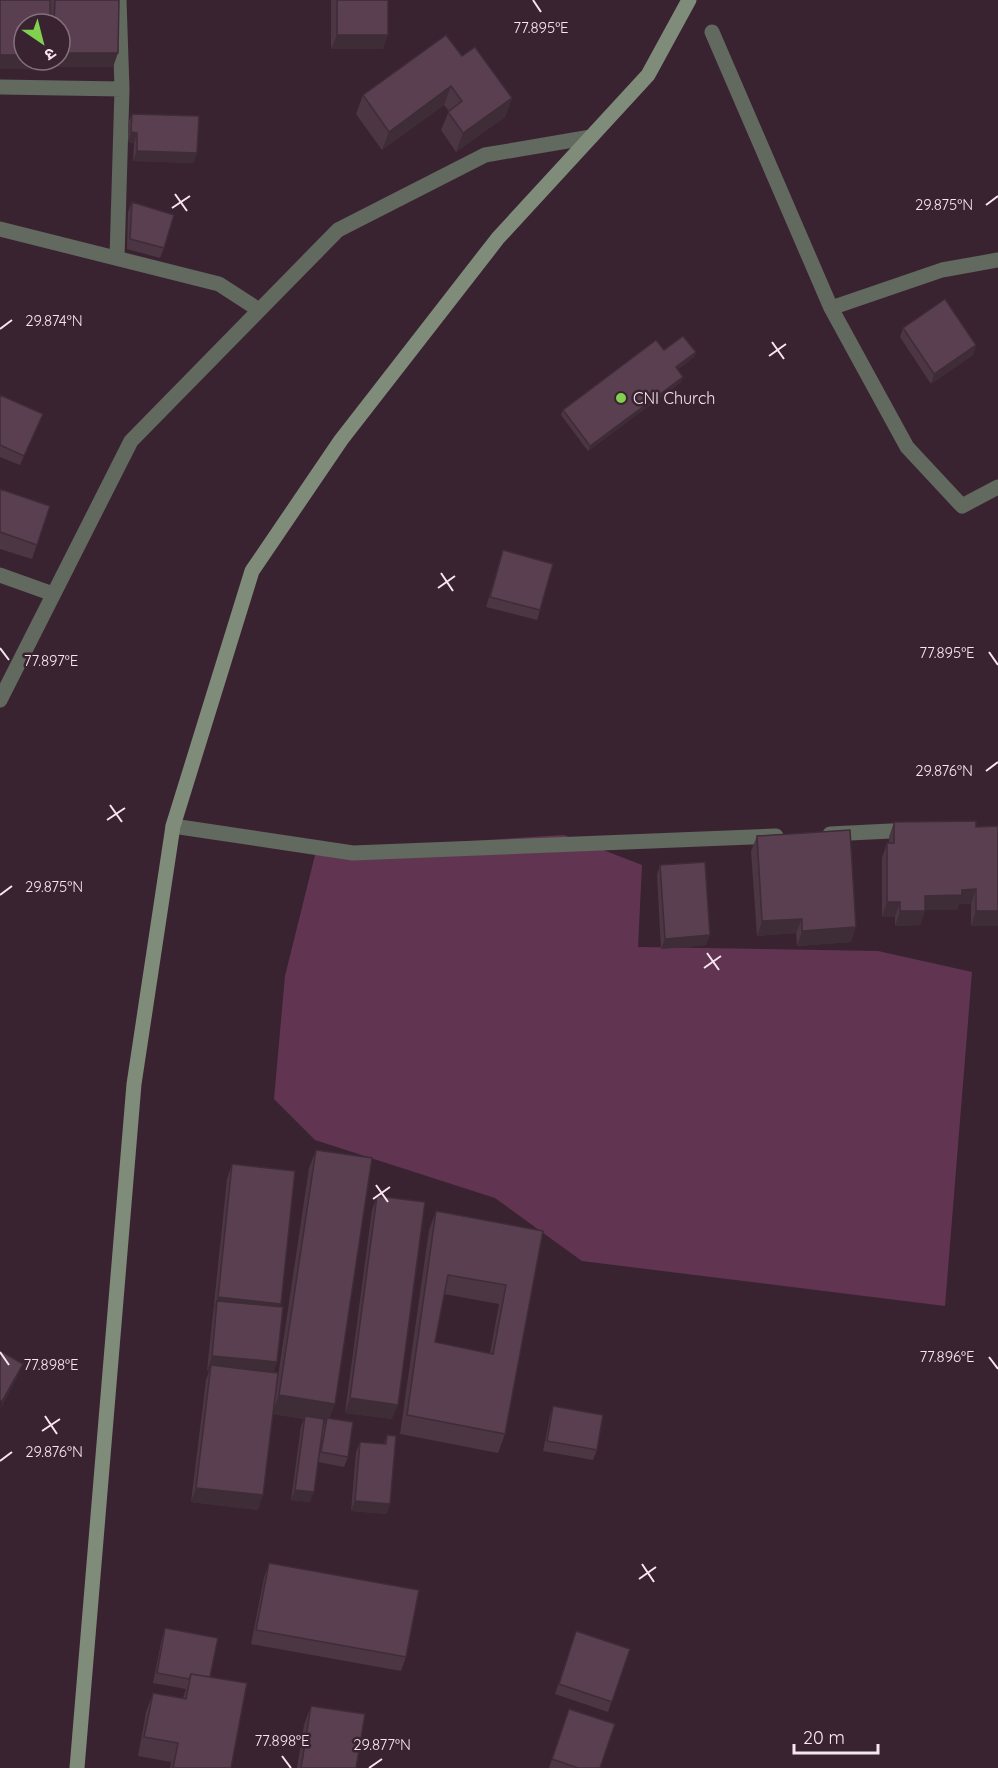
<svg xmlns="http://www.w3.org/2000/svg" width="998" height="1768" viewBox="0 0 998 1768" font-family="Quicksand,'Noto Sans Devanagari',sans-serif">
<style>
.green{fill:#613551}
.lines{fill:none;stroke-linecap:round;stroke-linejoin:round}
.street{stroke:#62695e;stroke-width:15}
.secondary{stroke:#808c7a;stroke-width:15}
.wall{fill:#4d3644;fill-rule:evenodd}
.shaded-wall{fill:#3e2c37}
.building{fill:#593f4f;stroke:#3e2c37;stroke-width:1.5;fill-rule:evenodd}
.ticks{fill:none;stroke:#f6e6ef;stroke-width:2}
.poi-dot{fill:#82d04f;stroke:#3a2331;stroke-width:2}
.labels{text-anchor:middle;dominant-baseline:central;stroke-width:5;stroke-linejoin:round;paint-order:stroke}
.poi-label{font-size:16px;fill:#f6e6ef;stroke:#3a2331;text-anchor:start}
.ticks-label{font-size:15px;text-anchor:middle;fill:#f6e6ef;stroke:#3a2331;stroke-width:5;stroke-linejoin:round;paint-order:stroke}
</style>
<rect width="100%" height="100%" fill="#3a2331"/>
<path class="green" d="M 564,835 L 642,865 L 638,947 L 878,951 L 972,972 L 945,1306 L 582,1261 L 495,1198 L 315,1140 L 274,1099 L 285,976 L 316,851 Z"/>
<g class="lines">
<path class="street" d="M 712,32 L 831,308 L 907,447 L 962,506 L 998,487
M 0,87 L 122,89
M 0,229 L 219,284 L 259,310
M 117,258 L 122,89 L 119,0
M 831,308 L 942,270 L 998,260
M 0,575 L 53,594
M 0,700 L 131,441 L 338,230 L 485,155 L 591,137
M 173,826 L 353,853 L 776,836
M 830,834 L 911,830"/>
<path class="secondary" d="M 77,1768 L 134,1084 L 173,826 L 252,571 L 341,440 L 498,238 L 648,75 L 689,0"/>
</g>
<path class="wall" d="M 0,0 L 119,0 L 113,67 L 49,67 L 49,60 L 60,60 L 60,24 L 24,24 L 44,69 Z
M 331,0 L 388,0 L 383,49 L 331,49 Z
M 462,56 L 512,98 L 505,117 L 456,152 L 441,130 L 449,111 L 444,105 L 382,150 L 356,114 L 363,95 Z
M 132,114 L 194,163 L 133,161 L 134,143 L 128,142 L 128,124 Z
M 132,202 L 164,248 L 160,258 L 127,249 L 128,212 Z
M 903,328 L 976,345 L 973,355 L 931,384 L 900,337 Z
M 664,350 L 696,352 L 694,357 L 678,369 L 681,382 L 588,451 L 561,415 L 563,410 Z
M 0,395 L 39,424 L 20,465 L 0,457 Z
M 0,489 L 50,506 L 32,559 L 0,549 Z
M 503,550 L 540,610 L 537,620 L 486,607 Z
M 894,822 L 976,827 L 998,926 L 971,926 L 971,904 L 959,904 L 957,910 L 925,910 L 920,925 L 895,926 L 895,917 L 882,917 L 882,858 L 887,843 L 889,843 L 889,837 Z
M 757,836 L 851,942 L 797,946 L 796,933 L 757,936 L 751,851 Z
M 660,865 L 706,945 L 661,949 L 657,875 Z
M 316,1150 L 329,1418 L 348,1457 L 344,1467 L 318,1462 L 310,1502 L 291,1500 L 301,1426 L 304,1419 L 273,1414 L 258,1510 L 191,1502 L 206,1380 L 209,1371 L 207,1371 L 227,1179 L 232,1164 L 280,1307 L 273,1373 L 276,1390 L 309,1168 ZM 324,1422 L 325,1422 L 323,1428 L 319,1452 Z
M 377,1196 L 392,1419 L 345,1413 L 372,1210 Z
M 436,1211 L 543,1231 L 505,1434 L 498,1453 L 400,1434 L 429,1230 ZM 444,1294 L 499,1304 L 490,1353 L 435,1342 Z
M 553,1406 L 597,1450 L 593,1460 L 543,1451 L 550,1416 Z
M 387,1435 L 387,1514 L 351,1511 L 356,1452 L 360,1442 L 384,1444 Z
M 269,1563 L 406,1657 L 401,1671 L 251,1644 L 264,1578 Z
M 165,1628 L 210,1677 L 231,1768 L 170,1768 L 171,1762 L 138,1756 L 146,1712 L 153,1693 L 183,1698 L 186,1689 L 153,1683 L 162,1638 Z
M 576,1631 L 630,1649 L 608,1712 L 555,1694 Z
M 311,1706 L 356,1768 L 297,1768 L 304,1725 Z
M 569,1709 L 600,1768 L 549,1768 Z"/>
<path class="shaded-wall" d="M 337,35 L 388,35 L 383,49 L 331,49 Z
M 60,53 L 118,53 L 113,67 L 49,67 L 52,60 L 60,60 Z
M 0,55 L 24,55 L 24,60 L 48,60 L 44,69 L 0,69 Z
M 451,86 L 444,105 L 382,150 L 389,132 Z
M 512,98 L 505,117 L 456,152 L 463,133 Z
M 131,132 L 137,133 L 134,143 L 128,142 Z
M 137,151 L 197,153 L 194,163 L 133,161 Z
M 976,345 L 973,355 L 931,384 L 934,374 Z
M 696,352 L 694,357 L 674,372 L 676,367 Z
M 683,377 L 681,382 L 588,451 L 590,446 Z
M 976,889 L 971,904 L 959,904 L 957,910 L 920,910 L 925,896 L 962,890 Z
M 887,902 L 900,902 L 895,917 L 882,917 Z
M 900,911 L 925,911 L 920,925 L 895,926 Z
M 976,911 L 998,911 L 998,926 L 971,926 Z
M 802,919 L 796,933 L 757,936 L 762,921 Z
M 856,927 L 851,942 L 797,946 L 802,931 Z
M 710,935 L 706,945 L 661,949 L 665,939 Z
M 218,1297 L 281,1304 L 276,1319 L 217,1301 L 213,1312 L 212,1312 Z
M 212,1356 L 277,1362 L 272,1377 L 211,1365 L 209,1371 L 207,1371 Z
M 23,1364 L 17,1378 L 0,1410 L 2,1401 Z
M 279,1395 L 335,1404 L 328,1422 L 327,1418 L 325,1422 L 272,1414 Z
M 350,1398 L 398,1405 L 392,1419 L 345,1413 Z
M 196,1488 L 263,1495 L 258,1510 L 191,1502 Z
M 295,1490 L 314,1492 L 310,1502 L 291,1500 Z
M 355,1501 L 390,1504 L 387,1514 L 351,1511 Z"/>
<path class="building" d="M 0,0 L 50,0 L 50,24 L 24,24 L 24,55 L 0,55 Z
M 55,0 L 119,0 L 118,53 L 60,53 L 60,24 L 54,24 Z
M 337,0 L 388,0 L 388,35 L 337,35 Z
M 446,35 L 462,56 L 475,47 L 512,98 L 463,133 L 448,112 L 462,101 L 451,86 L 389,132 L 363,95 Z
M 132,114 L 199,116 L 197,153 L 137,151 L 137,133 L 131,132 Z
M 132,202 L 174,215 L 164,248 L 130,239 Z
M 945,299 L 976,345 L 934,374 L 903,328 Z
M 683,336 L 696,352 L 676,367 L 683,377 L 590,446 L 563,410 L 656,340 L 664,350 Z
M 0,395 L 43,414 L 24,456 L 0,445 Z
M 0,489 L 50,506 L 37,545 L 0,532 Z
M 503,550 L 553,564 L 540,610 L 490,597 Z
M 976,821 L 976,827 L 998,826 L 998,911 L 976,911 L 976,889 L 962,890 L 962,895 L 925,896 L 925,911 L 900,911 L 900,902 L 887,902 L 887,843 L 894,843 L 894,822 Z
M 850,830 L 856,927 L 802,931 L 802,919 L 762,921 L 757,836 Z
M 705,862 L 710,935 L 665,939 L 660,865 Z
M 316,1150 L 372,1158 L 335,1404 L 279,1395 Z
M 232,1164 L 295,1171 L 281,1304 L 218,1297 Z
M 377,1196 L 425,1202 L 398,1405 L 350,1398 Z
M 436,1211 L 543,1231 L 505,1434 L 407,1415 ZM 448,1275 L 506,1285 L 493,1354 L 435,1342 Z
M 217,1301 L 283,1307 L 277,1362 L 212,1356 Z
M 0,1351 L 23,1364 L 2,1401 L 0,1400 Z
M 211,1365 L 278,1373 L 263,1495 L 196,1488 Z
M 553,1406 L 603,1415 L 597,1450 L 547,1441 Z
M 305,1416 L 324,1419 L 314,1492 L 295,1490 Z
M 327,1418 L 353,1422 L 348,1457 L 321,1452 Z
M 387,1435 L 396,1436 L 390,1504 L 355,1501 L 360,1442 L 386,1444 Z
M 269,1563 L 419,1590 L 406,1657 L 256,1630 Z
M 165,1628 L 218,1638 L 210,1677 L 191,1674 L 189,1679 L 157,1673 Z
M 576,1631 L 630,1649 L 612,1702 L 559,1684 Z
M 191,1674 L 247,1683 L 231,1768 L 173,1768 L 178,1743 L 144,1737 L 153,1693 L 186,1699 Z
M 311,1706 L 365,1714 L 356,1768 L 301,1768 Z
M 569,1709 L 615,1724 L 600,1768 L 578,1768 L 552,1759 Z"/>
<path class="ticks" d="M 533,0 L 541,12M 175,194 L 187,211M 986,205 L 998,196M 172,208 L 190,196M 0,329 L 12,320M 772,342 L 784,359M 769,356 L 786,344M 441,573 L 453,591M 438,588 L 455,576M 0,648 L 9,660M 989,652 L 998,665M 986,771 L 998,762M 110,805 L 122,822M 107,820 L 125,808M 0,895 L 12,886M 707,953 L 719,970M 704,968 L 721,956M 376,1185 L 388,1202M 373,1199 L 390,1187M 0,1352 L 9,1365M 989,1357 L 998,1369M 45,1416 L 57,1434M 42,1431 L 60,1419M 0,1461 L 12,1452M 642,1564 L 654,1582M 639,1579 L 656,1567M 282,1756 L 291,1768M 369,1768 L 382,1759"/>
<circle class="poi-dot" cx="621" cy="398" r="6"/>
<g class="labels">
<g class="poi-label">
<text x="633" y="398">CNI Church</text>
</g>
</g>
<g class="ticks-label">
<text x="541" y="33">77.895°E</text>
<text x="944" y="210">29.875°N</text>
<text x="54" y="326">29.874°N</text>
<text x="947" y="658">77.895°E</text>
<text x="51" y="666">77.897°E</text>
<text x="944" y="776">29.876°N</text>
<text x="54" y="892">29.875°N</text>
<text x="947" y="1362">77.896°E</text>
<text x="51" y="1370">77.898°E</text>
<text x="54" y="1457">29.876°N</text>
<text x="282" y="1746">77.898°E</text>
<text x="382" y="1750">29.877°N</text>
</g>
<g transform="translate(42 42) rotate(145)"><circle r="28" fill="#3a2331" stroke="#85717d" stroke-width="1.5"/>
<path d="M0-4.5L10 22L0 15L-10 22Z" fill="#82d04f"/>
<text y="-9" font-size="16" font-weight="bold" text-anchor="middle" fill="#f6e6ef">उ</text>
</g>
<path d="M794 1744v9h84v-9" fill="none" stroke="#f6e6ef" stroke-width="3"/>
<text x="803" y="1744" font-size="18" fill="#f6e6ef" stroke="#3a2331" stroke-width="4.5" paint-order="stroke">20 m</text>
</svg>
